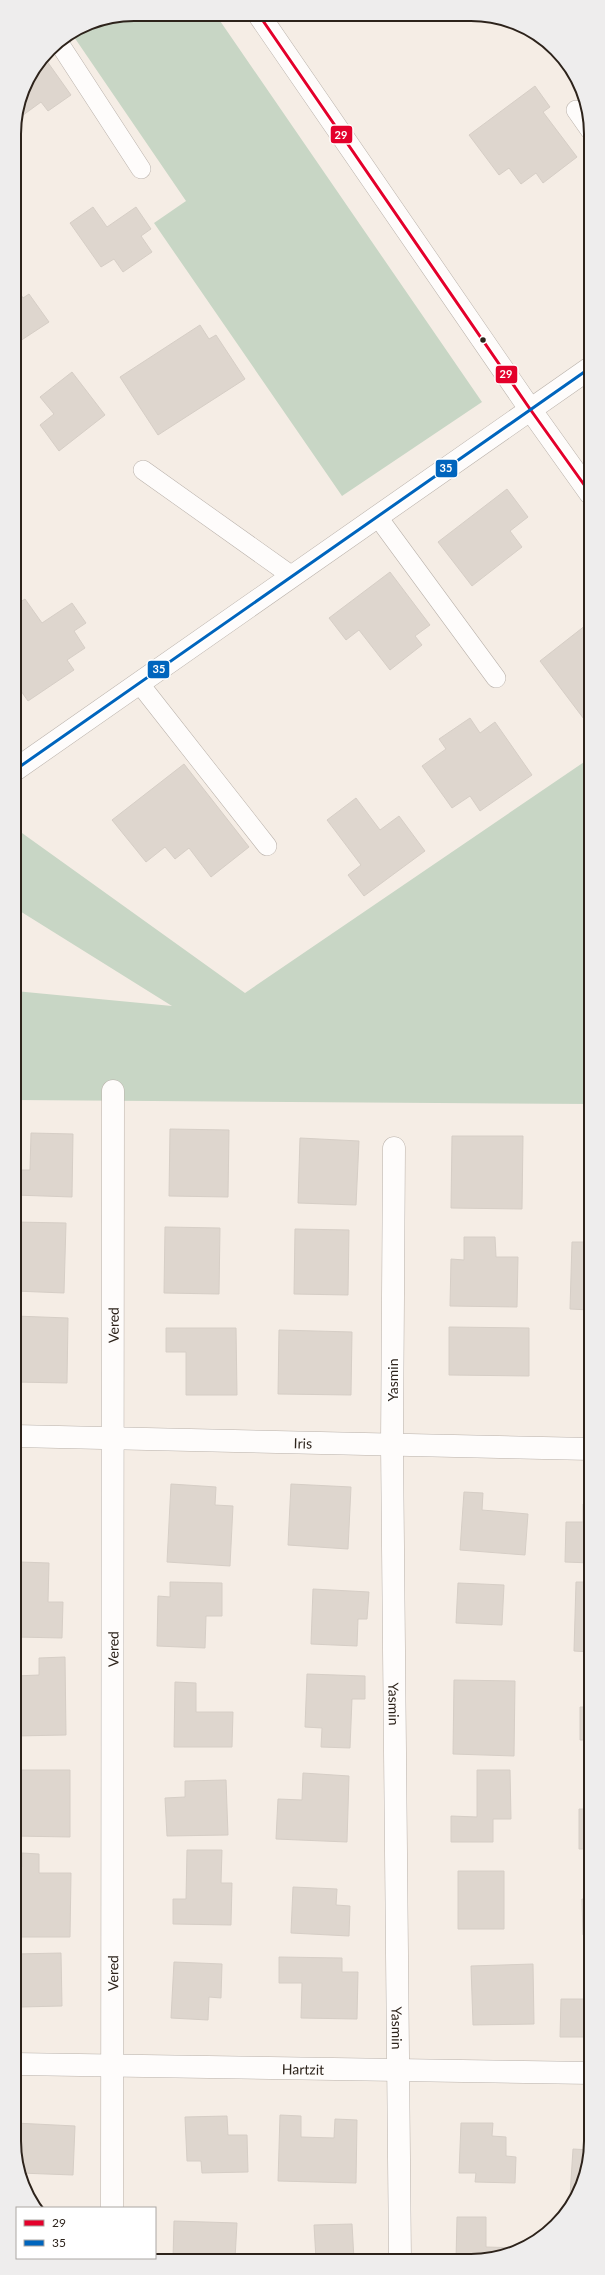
<svg xmlns="http://www.w3.org/2000/svg" width="605" height="2275" viewBox="0 0 605 2275" font-family="Lato,sans-serif">
<style>
.forest{fill:#c8d6c5}
.building{fill:#ded6ce;stroke:#d6cec6}
.lines{fill:none;stroke-linecap:round;stroke-linejoin:round}
.lane-casing{stroke:#b9b1aa;stroke-width:20}
.street-casing{stroke:#b9b1aa;stroke-width:23}
.lane{stroke:#fefcfb;stroke-width:19}
.street{stroke:#fefcfb;stroke-width:22}
.bus-1-casing{stroke:#fff;stroke-width:6}
.bus-2-casing{stroke:#fff;stroke-width:6}
.bus-1{stroke:#e4002b;stroke-width:3}
.bus-2{stroke:#0065bd;stroke-width:3}
.bus-dot{fill:#2d231b;stroke:#fff;stroke-width:1.5}
.labels{text-anchor:middle;dominant-baseline:central;stroke-width:3;stroke-linejoin:round;paint-order:stroke}
.street-label{font-size:14px;fill:#2d231b;stroke:#fff}
.rim{fill:none;stroke:#2d231b;stroke-width:2}
.line-badge{stroke:#fff;stroke-width:1.5}
.badge-label{font-size:11px;text-anchor:middle;font-weight:bold;fill:#fff}
</style>
<rect width="100%" height="100%" fill="#f5ede5"/>
<path class="forest" d="M 134,14 L 216,15 L 482,402 L 342,496 L 154,223 L 186,201 L 72,34 L 88,23 Z
M 590,758 L 590,1104 L 15,1100 L 15,991 L 172,1006 L 15,908 L 15,828 L 245,993 Z"/>
<path class="building" d="M 44,57 L 71,95 L 48,111 L 41,102 L 15,121 L 23,88 Z
M 535,86 L 550,107 L 543,112 L 577,157 L 543,183 L 536,173 L 521,184 L 509,168 L 499,175 L 469,135 Z
M 93,207 L 107,227 L 136,207 L 151,229 L 141,236 L 152,252 L 123,272 L 114,259 L 101,267 L 70,223 Z
M 14,284 L 23,298 L 29,294 L 49,322 L 14,345 Z
M 200,325 L 209,339 L 216,335 L 245,379 L 158,435 L 120,377 Z
M 72,372 L 105,415 L 59,451 L 40,425 L 54,414 L 40,397 Z
M 507,489 L 528,517 L 510,531 L 522,547 L 472,586 L 438,542 Z
M 390,572 L 430,625 L 415,636 L 422,645 L 390,670 L 359,630 L 346,640 L 329,618 Z
M 25,599 L 42,623 L 72,603 L 86,623 L 74,631 L 85,648 L 67,660 L 74,670 L 28,701 L 14,681 L 14,606 Z
M 586,625 L 590,630 L 590,727 L 540,661 Z
M 470,718 L 480,733 L 495,722 L 532,775 L 480,811 L 470,796 L 452,808 L 422,766 L 446,749 L 439,739 Z
M 184,764 L 249,847 L 211,877 L 189,848 L 175,859 L 165,847 L 146,862 L 112,820 Z
M 356,798 L 380,830 L 399,816 L 425,851 L 364,896 L 348,875 L 361,865 L 327,820 Z
M 170,1129 L 229,1130 L 228,1197 L 169,1196 Z
M 31,1133 L 73,1134 L 72,1197 L 15,1195 L 15,1170 L 30,1170 Z
M 452,1136 L 523,1136 L 522,1209 L 451,1208 Z
M 300,1138 L 359,1141 L 356,1205 L 298,1203 Z
M 15,1222 L 66,1223 L 64,1293 L 15,1291 Z
M 165,1227 L 220,1228 L 219,1294 L 164,1293 Z
M 295,1229 L 349,1230 L 348,1295 L 294,1294 Z
M 464,1237 L 495,1237 L 496,1257 L 518,1257 L 517,1307 L 450,1306 L 451,1259 L 464,1260 Z
M 572,1242 L 590,1242 L 590,1310 L 570,1309 Z
M 15,1316 L 68,1318 L 67,1383 L 15,1382 Z
M 449,1327 L 529,1328 L 529,1376 L 449,1375 Z
M 166,1328 L 236,1328 L 237,1395 L 186,1395 L 186,1352 L 166,1352 Z
M 279,1330 L 352,1332 L 351,1395 L 278,1394 Z
M 171,1484 L 216,1487 L 215,1505 L 233,1506 L 230,1566 L 167,1562 Z
M 291,1484 L 351,1487 L 348,1549 L 288,1545 Z
M 464,1492 L 483,1493 L 482,1510 L 528,1514 L 525,1555 L 460,1550 Z
M 583,1504 L 590,1504 L 591,1563 L 565,1562 L 566,1522 L 583,1522 Z
M 20,1562 L 49,1563 L 48,1602 L 63,1602 L 62,1638 L 17,1637 Z
M 170,1582 L 222,1583 L 222,1616 L 206,1616 L 205,1648 L 157,1646 L 158,1596 L 170,1597 Z
M 576,1582 L 591,1582 L 591,1652 L 574,1651 Z
M 458,1583 L 504,1585 L 502,1625 L 456,1623 Z
M 313,1589 L 369,1592 L 367,1619 L 358,1619 L 357,1646 L 311,1644 Z
M 65,1657 L 66,1735 L 15,1736 L 15,1676 L 39,1675 L 39,1658 Z
M 307,1674 L 365,1676 L 365,1699 L 352,1699 L 350,1748 L 321,1747 L 322,1728 L 305,1727 Z
M 454,1680 L 515,1681 L 514,1756 L 453,1754 Z
M 175,1682 L 196,1683 L 196,1712 L 233,1712 L 232,1747 L 174,1747 Z
M 580,1707 L 591,1707 L 591,1740 L 580,1740 Z
M 15,1770 L 70,1770 L 70,1837 L 15,1836 Z
M 477,1770 L 510,1770 L 511,1819 L 493,1819 L 493,1842 L 451,1842 L 451,1816 L 477,1817 Z
M 303,1773 L 349,1776 L 347,1842 L 276,1839 L 278,1799 L 302,1800 Z
M 226,1780 L 228,1835 L 167,1836 L 165,1798 L 185,1797 L 185,1781 Z
M 579,1809 L 591,1809 L 591,1849 L 579,1849 Z
M 187,1850 L 222,1850 L 221,1883 L 232,1883 L 231,1925 L 173,1924 L 173,1899 L 186,1899 Z
M 22,1853 L 39,1854 L 39,1873 L 71,1873 L 70,1937 L 15,1937 L 15,1867 L 22,1867 Z
M 458,1871 L 504,1871 L 504,1929 L 458,1929 Z
M 293,1887 L 337,1889 L 336,1905 L 350,1906 L 349,1936 L 291,1933 Z
M 582,1899 L 591,1899 L 591,1935 L 583,1935 Z
M 61,1953 L 62,2006 L 21,2007 L 21,1981 L 15,1981 L 15,1954 Z
M 279,1957 L 342,1958 L 342,1972 L 358,1972 L 357,2019 L 301,2018 L 302,1983 L 279,1983 Z
M 174,1962 L 222,1964 L 221,1998 L 209,1997 L 208,2020 L 171,2018 Z
M 533,1964 L 534,2024 L 473,2025 L 471,1966 Z
M 561,1999 L 591,1999 L 591,2037 L 560,2037 Z
M 280,2115 L 301,2116 L 301,2137 L 334,2138 L 335,2119 L 357,2120 L 356,2183 L 278,2181 Z
M 227,2116 L 228,2135 L 247,2135 L 248,2172 L 202,2173 L 201,2161 L 187,2161 L 185,2117 Z
M 15,2123 L 75,2126 L 73,2175 L 20,2173 L 15,2157 Z
M 461,2123 L 493,2123 L 492,2136 L 506,2137 L 506,2156 L 516,2157 L 515,2183 L 475,2182 L 476,2173 L 459,2173 Z
M 573,2149 L 591,2150 L 582,2187 L 576,2196 L 570,2196 Z
M 457,2217 L 486,2217 L 486,2247 L 522,2248 L 487,2260 L 456,2260 Z
M 174,2221 L 237,2223 L 235,2259 L 173,2259 Z
M 352,2224 L 354,2259 L 316,2259 L 314,2225 Z"/>
<g class="lines">
<defs>
<path id="lane" d="M 59,43 L 141,169
M 576,110 L 590,130
M 143,470 L 292,576
M 377,516 L 496,678
M 139,683 L 267,846"/>
<g id="street">
<path d="M 259,15 L 530,409 L 590,493"/>
<path d="M 15,770 L 590,368"/>
<path id="s1" d="M 394,1148 L 392,1445 L 400,2260"/>
<path id="s2" d="M 15,1436 L 590,1449"/>
<path id="s3" d="M 15,2064 L 591,2073"/>
<path id="s4" d="M 112,2208 L 113,1091"/>
<path d="M 112,2259 L 112,2258"/>
</g>
</defs>
<use href="#lane" class="lane-casing"/>
<use href="#street" class="street-casing"/>
<use href="#lane" class="lane"/>
<use href="#street" class="street"/>
<defs>
<path id="bus-1" d="M 259,15 L 530,409 L 590,493"/>
<path id="bus-2" d="M 15,770 L 590,368"/>
</defs>
<use href="#bus-1" class="bus-1-casing"/>
<use href="#bus-2" class="bus-2-casing"/>
<use href="#bus-1" class="bus-1"/>
<use href="#bus-2" class="bus-2"/>
</g>
<circle class="bus-dot" cx="483" cy="340" r="3.5"/>
<g class="labels">
<g class="street-label">
<text stroke="none"><textPath href="#s4" startOffset="883">Vered</textPath></text>
<text transform="translate(392 1380) rotate(-90)">Yasmin</text>
<text stroke="none"><textPath href="#s2" startOffset="288">Iris</textPath></text>
<text stroke="none"><textPath href="#s4" startOffset="559">Vered</textPath></text>
<text stroke="none"><textPath href="#s1" startOffset="556">Yasmin</textPath></text>
<text stroke="none"><textPath href="#s4" startOffset="235">Vered</textPath></text>
<text stroke="none"><textPath href="#s1" startOffset="880">Yasmin</textPath></text>
<text stroke="none"><textPath href="#s3" startOffset="288">Hartzit</textPath></text>
</g>
</g>
<path d="M0 0H605V2275H0ZM134 21H471A113 113 0 0 1 584 134V2141A113 113 0 0 1 471 2254H134A113 113 0 0 1 21 2141V134A113 113 0 0 1 134 21Z" fill="#eeeded" fill-rule="evenodd"/>
<path class="rim" d="M134 21H471A113 113 0 0 1 584 134V2141A113 113 0 0 1 471 2254H134A113 113 0 0 1 21 2141V134A113 113 0 0 1 134 21Z"/>
<g class="line-badge">
<rect x="330" y="125" width="23" height="19" rx="4" fill="#e4002b"/>
<rect x="495" y="365" width="23" height="19" rx="4" fill="#e4002b"/>
<rect x="435" y="459" width="23" height="19" rx="4" fill="#0065bd"/>
<rect x="147" y="660" width="23" height="19" rx="4" fill="#0065bd"/>
</g>
<g class="badge-label">
<text x="341" y="139">29</text>
<text x="506" y="378">29</text>
<text x="446" y="472">35</text>
<text x="159" y="673">35</text>
</g>
<rect x="16" y="2207" width="140" height="52" fill="#ffffff" stroke="#aba7a4"/>
<rect x="24" y="2220" width="20" height="6" fill="#e4002b" stroke="#aba7a4"/>
<text x="52" y="2227" font-size="12" fill="#2d231b">29</text>
<rect x="24" y="2240" width="20" height="6" fill="#0065bd" stroke="#aba7a4"/>
<text x="52" y="2247" font-size="12" fill="#2d231b">35</text>
</svg>
